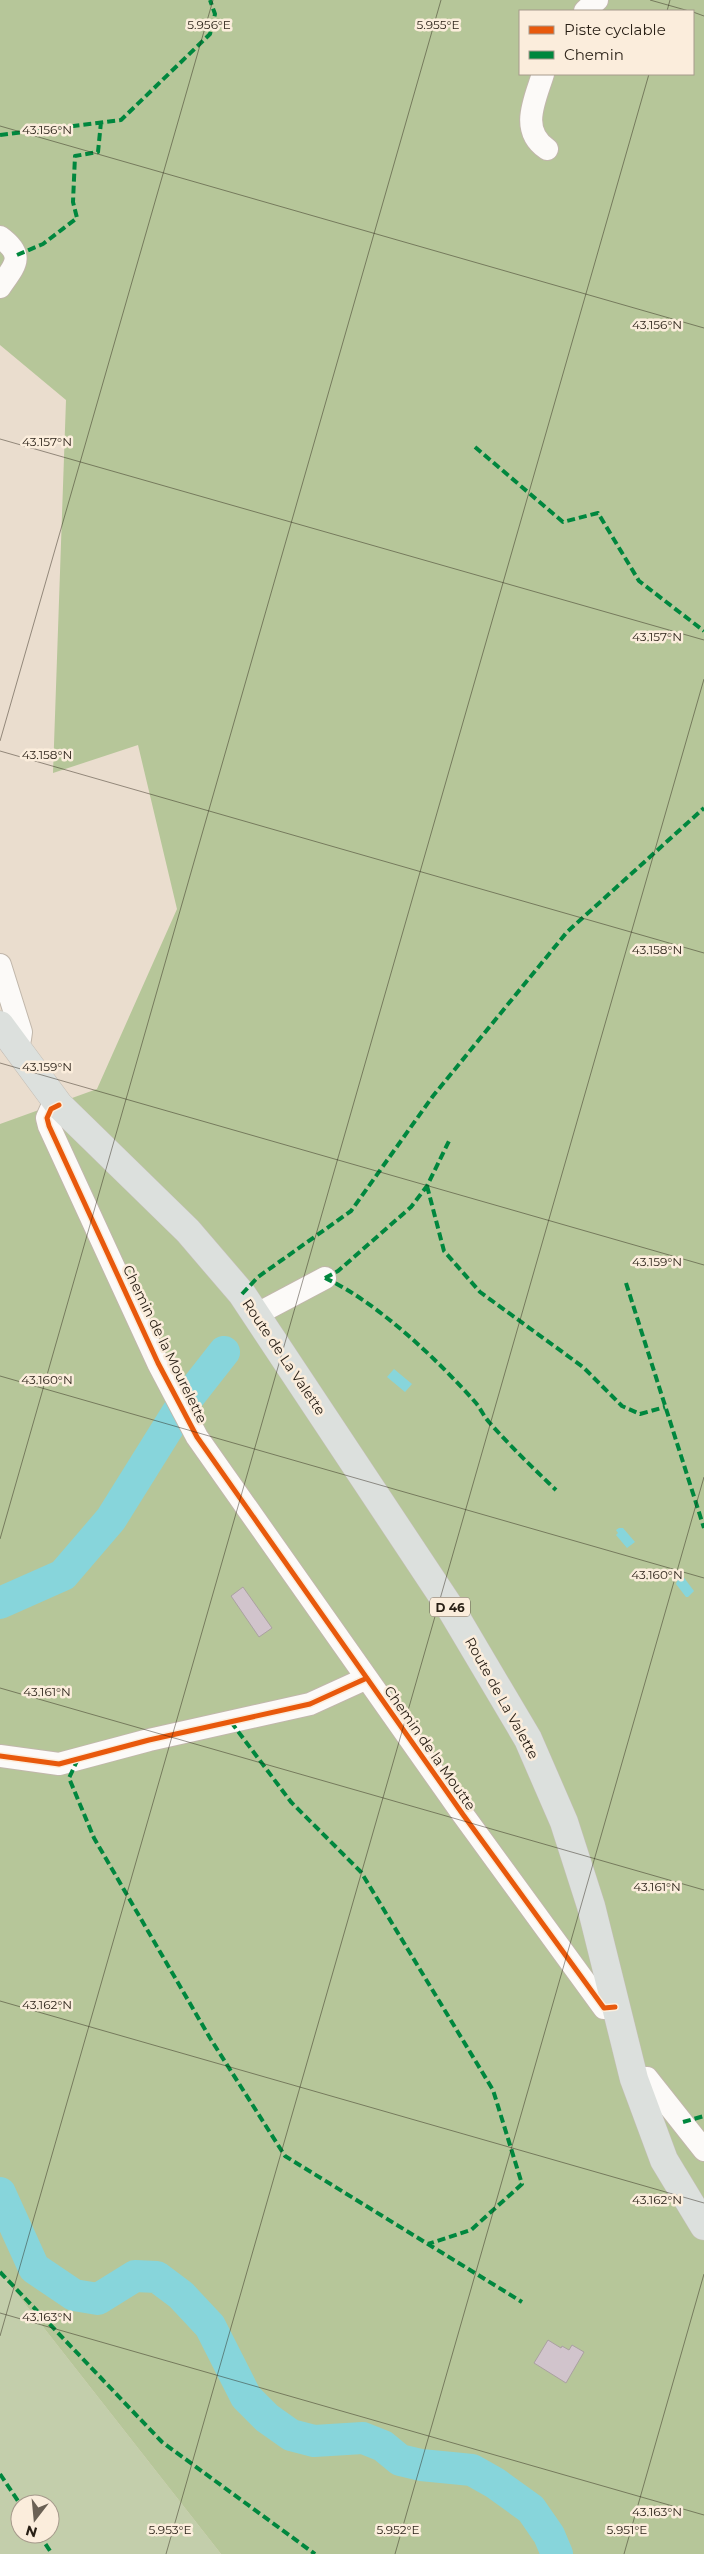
<svg xmlns="http://www.w3.org/2000/svg" width="704" height="2554" viewBox="0 0 704 2554" font-family="Montserrat,sans-serif">
<style>
.green{fill:#c3ceab;fill-rule:evenodd}
.forest{fill:#b6c699;fill-rule:evenodd}
.water{fill:#87d5db}
.lines{fill:none;stroke-linecap:round;stroke-linejoin:round}
.river{stroke:#87d5db;stroke-width:32}
.building{fill:#d1c4cc;stroke:#aaa1a0}
.minor-casing{stroke:#c1b7ab;stroke-width:24}
.major-casing{stroke:#c4beb6;stroke-width:29}
.minor{stroke:#fcfaf8;stroke-width:22}
.major{stroke:#dce0dd;stroke-width:28}
.quiet{stroke:#00873e;stroke-width:4;stroke-dasharray:8 4;stroke-linecap:butt}
.cycleway-casing{stroke:#fbeddc;stroke-width:8}
.cycleway{stroke:#e8590c;stroke-width:5}
.ticks{fill:none;stroke:#271e14;stroke-width:1;stroke-opacity:0.45}
.labels{text-anchor:middle;dominant-baseline:central;stroke-width:5;stroke-linejoin:round;paint-order:stroke}
.shield{fill:#fbeddc;stroke:#675c50;stroke-width:1}
.shield-label{font-size:12px;font-weight:bold;fill:#271e14}
.street-label{font-size:14px;fill:#271e14;stroke:#fbeddc}
.ticks-label{font-size:12px;text-anchor:middle;fill:#271e14;stroke:#fbeddc;stroke-width:5;stroke-linejoin:round;paint-order:stroke}
</style>
<rect width="100%" height="100%" fill="#eaddce"/>
<path class="green" d="M 0,2272 L 221,2554 L 0,2554 ZM 20,2504 L 50,2504 L 50,2534 L 20,2534 Z"/>
<path class="forest" d="M 0,0 L 704,0 L 704,2554 L 221,2554 L 0,2272 L 0,1124 L 97,1089 L 177,909 L 138,745 L 53,773 L 66,400 L 0,345 ZM 520,11 L 693,11 L 693,74 L 520,74 Z"/>
<path class="water" d="M 394,1369 L 412,1384 L 405,1392 L 387,1377 Z
M 619,1528 L 623,1528 L 635,1542 L 627,1548 L 616,1535 L 618,1533 L 616,1530 Z
M 682,1575 L 694,1591 L 688,1597 L 686,1597 L 676,1584 L 679,1576 Z"/>
<g class="lines">
<path class="river" d="M 184,1403 L 224,1352
M 0,1603 L 63,1575 L 111,1519 L 179,1410
M 0,2193 L 34,2268 L 74,2295 L 98,2299 L 135,2276 L 157,2277 L 181,2295 L 210,2326 L 246,2397 L 267,2418 L 291,2435 L 314,2441 L 363,2438 L 383,2446 L 400,2460 L 421,2465 L 472,2470 L 495,2483 L 531,2509 L 549,2535 L 557,2554"/>
</g>
<path class="building" d="M 243,1587 L 272,1628 L 259,1637 L 231,1596 Z
M 548,2340 L 561,2348 L 562,2346 L 569,2350 L 572,2345 L 584,2352 L 566,2383 L 534,2363 Z"/>
<g class="lines">
<defs>
<path id="minor" d="M 585,11 L 597,0
M 543,74 C 535,100 519,130 547,149
M 0,237 C 26,256 15,265 0,287
M 0,965 L 21,1032 L 20,1039 L 12,1045
M 59,1105 L 51,1109 L 47,1118 L 49,1126 L 158,1363 L 197,1437 L 464,1816 L 604,2008 L 615,2007
M 257,1314 L 325,1278
M 0,1756 L 59,1764 L 149,1740 L 310,1704 L 367,1678
M 634,2079 L 647,2078 L 704,2150"/>
<path id="major" d="M 0,1025 L 59,1105 L 188,1231 L 242,1294 L 451,1609 L 528,1739 L 564,1822 L 591,1906 L 634,2079 L 664,2160 L 704,2226"/>
</defs>
<use href="#minor" class="minor-casing"/>
<use href="#major" class="major-casing"/>
<use href="#minor" class="minor"/>
<use href="#major" class="major"/>
<path class="quiet" d="M 0,135 L 121,120 L 210,34 L 215,14 L 210,0
M 17,255 L 43,244 L 77,218 L 73,202 L 75,156 L 98,152 L 101,122
M 475,447 L 563,522 L 598,513 L 639,581 L 704,631
M 427,1186 L 444,1251 L 480,1292 L 583,1367 L 622,1406 L 640,1414 L 665,1407
M 325,1278 C 377,1302 438,1360 476,1403 C 481,1409 484,1417 489,1422 C 510,1446 533,1468 556,1490
M 325,1278 L 338,1271 L 411,1207 L 427,1186 L 449,1141
M 626,1283 L 704,1528
M 242,1294 L 258,1277 L 351,1211 L 433,1096 L 567,932 L 704,808
M 231,1722 L 291,1802 L 361,1872 L 493,2090 L 522,2184 L 471,2230 L 428,2244
M 78,1759 L 69,1778 L 94,1838 L 210,2038 L 285,2156 L 522,2302
M 683,2122 L 704,2116
M 0,2272 L 162,2442 L 315,2554
M 0,2474 L 20,2504
M 39,2534 L 52,2554"/>
<defs>
<path id="cycleway" d="M 59,1105 L 51,1109 L 47,1118 L 49,1126 L 158,1363 L 197,1437 L 464,1816 L 604,2008 L 615,2007
M 0,1756 L 59,1764 L 149,1740 L 310,1704 L 367,1678"/>
</defs>
<use href="#cycleway" class="cycleway-casing"/>
<use href="#cycleway" class="cycleway"/>
</g>
<path class="ticks" d="M 650,0 L 689,11M 667,11 L 670,0M 693,12 L 704,16M 0,126 L 704,328M 0,439 L 704,640M 0,741 L 213,0M 0,751 L 704,953M 0,1063 L 704,1265M 0,1376 L 704,1578M 0,1539 L 441,0M 0,1688 L 704,1890M 0,2001 L 704,2203M 0,2313 L 704,2515M 0,2336 L 649,74M 166,2554 L 704,679M 395,2554 L 704,1477M 624,2554 L 704,2274"/>
<g class="labels">
<rect class="shield" x="430" y="1597.5" width="40" height="19" rx="4"/>
<g class="shield-label">
<text x="450" y="1607">D 46</text>
</g>
<g class="street-label">
<text transform="translate(165 1344) rotate(64)">Chemin de la Mourelette</text>
<text transform="translate(284 1357) rotate(56)">Route de La Valette</text>
<text transform="translate(502 1698) rotate(61)">Route de La Valette</text>
<text transform="translate(430 1748) rotate(55)">Chemin de la Moutte</text>
</g>
</g>
<g class="ticks-label">
<text x="209" y="29">5.956°E</text>
<text x="438" y="29">5.955°E</text>
<text x="47" y="134">43.156°N</text>
<text x="657" y="329">43.156°N</text>
<text x="47" y="446">43.157°N</text>
<text x="657" y="641">43.157°N</text>
<text x="47" y="759">43.158°N</text>
<text x="657" y="954">43.158°N</text>
<text x="47" y="1071">43.159°N</text>
<text x="657" y="1266">43.159°N</text>
<text x="47" y="1384">43.160°N</text>
<text x="657" y="1579">43.160°N</text>
<text x="47" y="1696">43.161°N</text>
<text x="657" y="1891">43.161°N</text>
<text x="47" y="2009">43.162°N</text>
<text x="657" y="2204">43.162°N</text>
<text x="47" y="2321">43.163°N</text>
<text x="657" y="2516">43.163°N</text>
<text x="170" y="2534">5.953°E</text>
<text x="398" y="2534">5.952°E</text>
<text x="627" y="2534">5.951°E</text>
</g>
<rect x="519" y="10" width="175" height="65" fill="#fbeddc" stroke="#a69a8c"/>
<rect x="529" y="26" width="25" height="8" fill="#e8590c" stroke="#a69a8c"/>
<text x="564" y="35" font-size="15" fill="#271e14">Piste cyclable</text>
<rect x="529" y="51" width="25" height="8" fill="#00873e" stroke="#a69a8c"/>
<text x="564" y="60" font-size="15" fill="#271e14">Chemin</text>
<g transform="translate(35 2519) rotate(196)"><circle r="24" fill="#fbeddc" stroke="#a69a8c"/>
<path d="M0-4L9 19L0 12L-9 19Z" fill="#6b6155"/>
<text y="-8" font-size="14" font-weight="bold" text-anchor="middle" fill="#271e14">N</text>
</g>
</svg>
